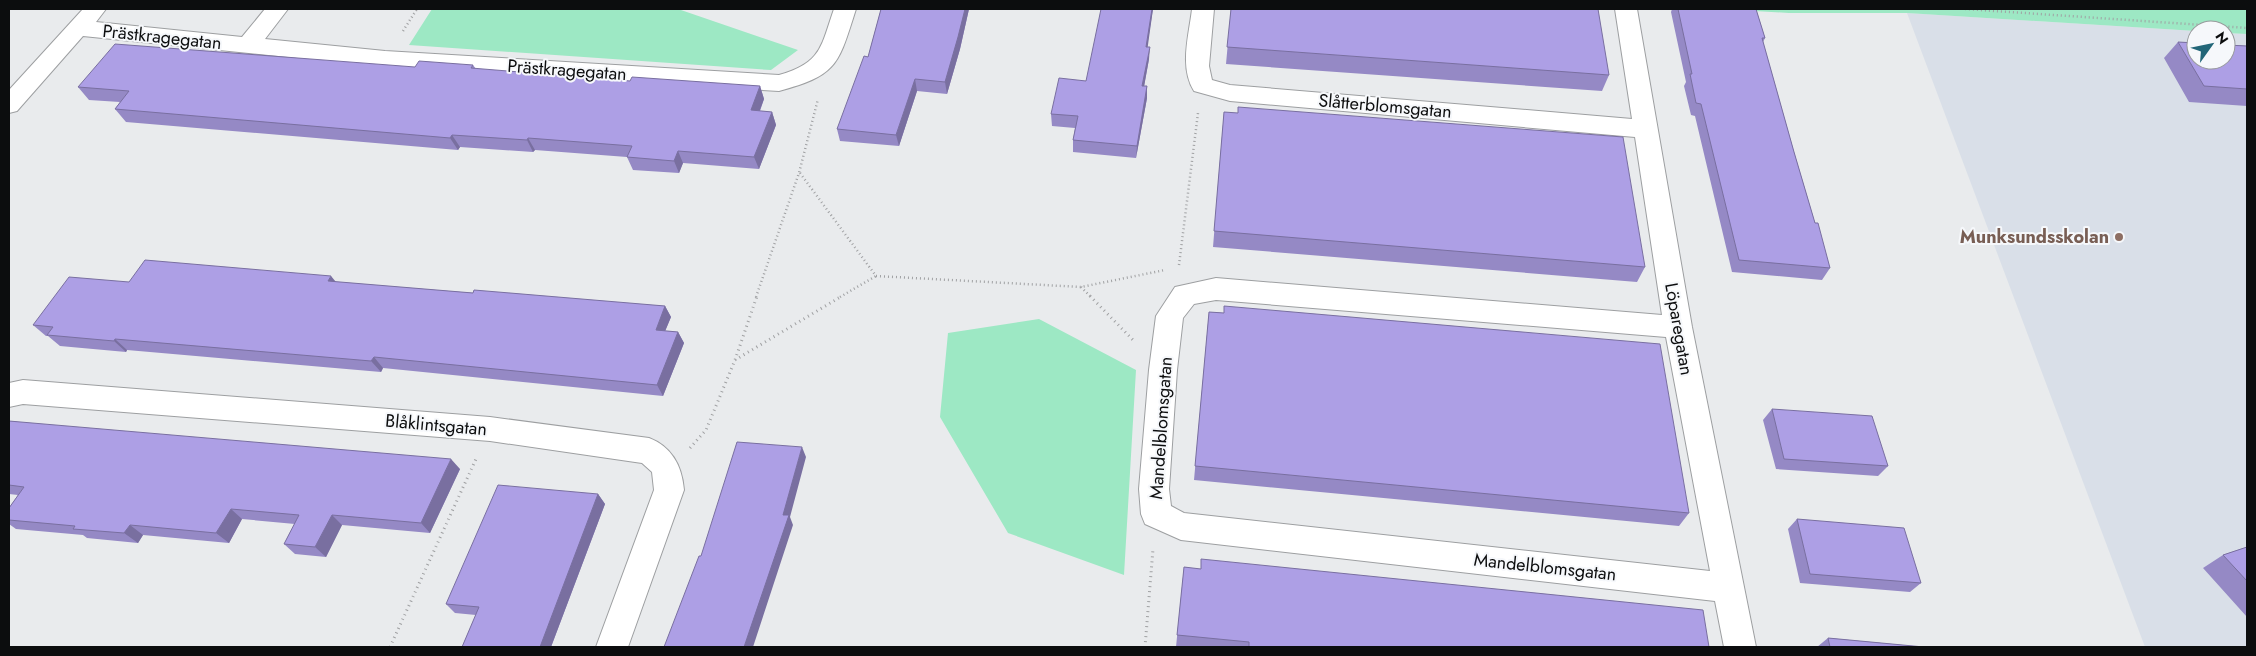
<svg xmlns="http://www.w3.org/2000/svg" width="2256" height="656" viewBox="0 0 2256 656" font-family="Jost,sans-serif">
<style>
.built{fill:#d9dfe8}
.green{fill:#9de8c4}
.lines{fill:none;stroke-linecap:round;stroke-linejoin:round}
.minor-casing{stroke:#9d9fa1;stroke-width:2}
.path-far1{stroke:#a0a1a3;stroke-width:2.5;stroke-dasharray:1 3;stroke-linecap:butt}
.path{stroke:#a0a1a3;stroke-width:3;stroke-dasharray:1 4;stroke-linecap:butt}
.minor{fill:#fff;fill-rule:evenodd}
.wall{fill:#9589c5}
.shaded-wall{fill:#796fa0}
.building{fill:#ad9fe5;stroke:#796fa0}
.education-dot{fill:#8d6e63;stroke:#f6f8fb;stroke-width:2}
.labels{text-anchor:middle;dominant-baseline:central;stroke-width:4;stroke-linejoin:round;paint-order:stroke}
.street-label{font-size:18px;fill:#0c0d0e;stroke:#f6f8fb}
.education-label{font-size:18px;font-weight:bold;fill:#785e54;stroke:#f6f8fb;text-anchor:end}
</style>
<rect width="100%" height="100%" fill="#e9ebed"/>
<path class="built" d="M 1907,13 L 2196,31 L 2196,60 L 2226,60 L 2226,33 L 2247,34 L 2247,647 L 2145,647 Z"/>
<path class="green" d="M 432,9 L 678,9 L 798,50 L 771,70 L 409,45 Z
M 1720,9 L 2247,9 L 2247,34 L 2226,33 L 2226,30 L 2196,31 L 1907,13 L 1789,13 Z
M 1039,319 L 1136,370 L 1124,575 L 1008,533 L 940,417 L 948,333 Z"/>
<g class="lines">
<defs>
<path id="minor" d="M 83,9 L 106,9 L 96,22 L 242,37 L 265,9 L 288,9 L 265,39 L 385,51 L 779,75 C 822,63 821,46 834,9 L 856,9 C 838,65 838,75 779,91 L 385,67 L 83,36 L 17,111 L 9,113 L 9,90 Z
M 1192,9 L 1214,9 L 1209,66 L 1212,80 L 1230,85 L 1632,119 L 1615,9 L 1637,9 L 1692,327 L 1756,647 L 1724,647 L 1715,601 L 1181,540 L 1145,524 L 1141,514 L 1139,489 L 1149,370 L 1156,316 L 1175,287 L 1216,278 L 1662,315 L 1635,137 L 1230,101 L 1194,91 C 1179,67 1189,35 1192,9 ZM 1216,300 L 1666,337 L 1710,571 L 1184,513 L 1171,506 L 1169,489 L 1177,370 L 1183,318 L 1194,304 Z
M 23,380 L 490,417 L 649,438 C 672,447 682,466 684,490 L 628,647 L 596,647 L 654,490 L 652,472 L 642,463 L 490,441 L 23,404 L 9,407 L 9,383 Z"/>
</defs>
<use href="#minor" class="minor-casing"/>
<path class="path-far1" d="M 1965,9 L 2247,28
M 403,31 L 417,9
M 800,173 L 876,276 L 1081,287 L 1165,270
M 1179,265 L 1198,113
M 1081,287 L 1091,297
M 756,297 L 799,173 L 818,99
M 840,297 L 876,276"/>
<path class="path" d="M 1090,296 L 1133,340
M 735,360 L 842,296
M 690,448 L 706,430 L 735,360 L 757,296
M 390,647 L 476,459
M 1145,647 L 1153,549"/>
<use href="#minor" class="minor"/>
</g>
<path class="wall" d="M 881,9 L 969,9 L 960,49 L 947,94 L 917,91 L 899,146 L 840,141 L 837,129 L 868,57 Z
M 1153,9 L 1147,47 L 1149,59 L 1144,86 L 1147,86 L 1147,98 L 1136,158 L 1073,152 L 1073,140 L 1075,128 L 1052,126 L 1051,114 L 1086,81 Z
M 1231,9 L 1609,75 L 1602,91 L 1226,64 Z
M 1672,9 L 1756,9 L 1765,38 L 1763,42 L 1794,152 L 1815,223 L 1830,268 L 1822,280 L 1732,272 L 1695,116 L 1691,115 L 1684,86 L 1686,82 L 1671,12 Z
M 2178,42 L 2247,46 L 2247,106 L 2189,102 L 2164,58 Z
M 473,65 L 476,69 L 630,81 L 760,86 L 764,99 L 760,111 L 772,112 L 776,125 L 759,169 L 683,163 L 679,173 L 633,170 L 627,157 L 535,150 L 533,152 L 460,147 L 458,150 L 126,122 L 115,109 L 120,102 L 89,100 L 78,87 L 415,67 Z
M 1224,112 L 1645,267 L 1637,282 L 1213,247 Z
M 129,282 L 336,282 L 473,293 L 665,306 L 671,317 L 665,331 L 678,332 L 684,343 L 663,396 L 383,368 L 381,372 L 127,350 L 126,352 L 60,346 L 48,336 L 46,336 L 33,325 Z
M 1224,306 L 1689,513 L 1679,526 L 1194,480 L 1209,312 L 1224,313 Z
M 1772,409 L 1888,466 L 1878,476 L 1776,469 L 1763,420 Z
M 9,421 L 460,469 L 430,533 L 342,525 L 326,557 L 295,554 L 284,544 L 295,524 L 242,519 L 229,543 L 143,535 L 138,543 L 87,538 L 83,535 L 16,529 L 9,524 L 9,508 L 18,495 L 9,494 Z
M 598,494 L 605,504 L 551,647 L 462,647 L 476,615 L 455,613 L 446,604 Z
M 1797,519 L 1921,583 L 1910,592 L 1800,583 L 1788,529 Z
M 2247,547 L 2247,617 L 2203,568 L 2223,555 Z
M 1184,567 L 1709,647 L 1176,647 Z
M 1828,638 L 1924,647 L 1817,647 Z"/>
<path class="shaded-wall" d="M 965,9 L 969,9 L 960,49 L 947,94 L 945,82 Z
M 1152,9 L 1153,9 L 1146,59 L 1146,47 Z
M 1150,47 L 1149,59 L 1142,98 L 1142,86 Z
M 915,79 L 917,91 L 899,146 L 896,135 Z
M 760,86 L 764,99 L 755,123 L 751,110 Z
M 1147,86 L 1147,98 L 1136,158 L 1137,146 Z
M 772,112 L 776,125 L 759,169 L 754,157 Z
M 452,135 L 460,147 L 458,150 L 450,138 Z
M 528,138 L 535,150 L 533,152 L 527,140 Z
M 678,151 L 683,163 L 679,173 L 674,161 Z
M 331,276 L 341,288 L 328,281 Z
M 665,306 L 671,317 L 661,341 L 656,330 Z
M 678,332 L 684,343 L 663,396 L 657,385 Z
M 115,339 L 127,350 L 126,352 L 114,341 Z
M 374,357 L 383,368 L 381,372 L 371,361 Z
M 802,447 L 806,457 L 790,517 L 793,525 L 753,647 L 744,647 Z
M 451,459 L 460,469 L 430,533 L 421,523 Z
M 598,494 L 605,504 L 551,647 L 540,647 Z
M 231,509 L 242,519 L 229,543 L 216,533 Z
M 332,515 L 342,525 L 326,557 L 315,547 Z
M 130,525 L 143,535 L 138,543 L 124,533 Z"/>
<path class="building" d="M 881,9 L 965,9 L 958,37 L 945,82 L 915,79 L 896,135 L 837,129 L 864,56 L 868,57 Z
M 1101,9 L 1152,9 L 1146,47 L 1150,47 L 1142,86 L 1147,86 L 1137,146 L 1073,140 L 1078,116 L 1051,114 L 1059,78 L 1086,81 Z
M 1231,9 L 1598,9 L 1609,75 L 1227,47 Z
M 1678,9 L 1756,9 L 1765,38 L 1762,38 L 1794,152 L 1815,223 L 1818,223 L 1830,268 L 1739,260 L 1701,104 L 1696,103 L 1690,74 L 1692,74 Z
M 2178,42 L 2196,43 L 2196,60 L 2226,60 L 2226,45 L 2247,46 L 2247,89 L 2204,86 Z
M 115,44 L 415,67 L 419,61 L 473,65 L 471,68 L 630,81 L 632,77 L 760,86 L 751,110 L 772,112 L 754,157 L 678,151 L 674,161 L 627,157 L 632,146 L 528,138 L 527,140 L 452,135 L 450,138 L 115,109 L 129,91 L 78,87 Z
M 1238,107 L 1623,137 L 1645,267 L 1214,231 L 1224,112 L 1238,113 Z
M 145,260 L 331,276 L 328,281 L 473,293 L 474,290 L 665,306 L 656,330 L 678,332 L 657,385 L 374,357 L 371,361 L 115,339 L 114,341 L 47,335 L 53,327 L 33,325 L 69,277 L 129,282 Z
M 1224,306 L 1660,344 L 1689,513 L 1195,466 L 1209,312 L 1224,313 Z
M 1772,409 L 1872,416 L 1888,466 L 1784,459 Z
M 9,421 L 451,459 L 421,523 L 332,515 L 315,547 L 284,544 L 299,515 L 231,509 L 216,533 L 130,525 L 124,533 L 73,529 L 75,526 L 9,520 L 9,508 L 24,487 L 9,485 Z
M 737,442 L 802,447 L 783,515 L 789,515 L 744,647 L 664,647 L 699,556 L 701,556 Z
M 498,485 L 598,494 L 540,647 L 462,647 L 479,607 L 446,604 Z
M 1797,519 L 1904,528 L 1921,583 L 1810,574 Z
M 2247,547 L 2247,581 L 2223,555 Z
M 1201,559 L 1703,610 L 1709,647 L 1249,647 L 1249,642 L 1177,635 L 1184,567 L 1201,569 Z
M 1828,638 L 1924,647 L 1830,647 Z"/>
<circle class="education-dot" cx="2119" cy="237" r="5"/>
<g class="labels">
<g class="street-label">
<text transform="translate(162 37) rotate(6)">Prästkragegatan</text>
<text transform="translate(567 70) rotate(4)">Prästkragegatan</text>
<text transform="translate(1385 106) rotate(5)">Slåtterblomsgatan</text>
<text transform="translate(1679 329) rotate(80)">Löparegatan</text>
<text transform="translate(436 425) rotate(5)">Blåklintsgatan</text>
<text transform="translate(1161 428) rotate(-86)">Mandelblomsgatan</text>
<text transform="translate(1545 567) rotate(6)">Mandelblomsgatan</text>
</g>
<g class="education-label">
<text x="2109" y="237">Munksundsskolan</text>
</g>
</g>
<rect width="2256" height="656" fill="none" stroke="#0c0d0e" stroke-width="20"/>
<g transform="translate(2211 45) rotate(57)"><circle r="24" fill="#f6f8fb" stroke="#989a9c"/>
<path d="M0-4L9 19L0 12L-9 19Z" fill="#226678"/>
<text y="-8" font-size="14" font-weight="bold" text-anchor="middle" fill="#0c0d0e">N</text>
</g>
</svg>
